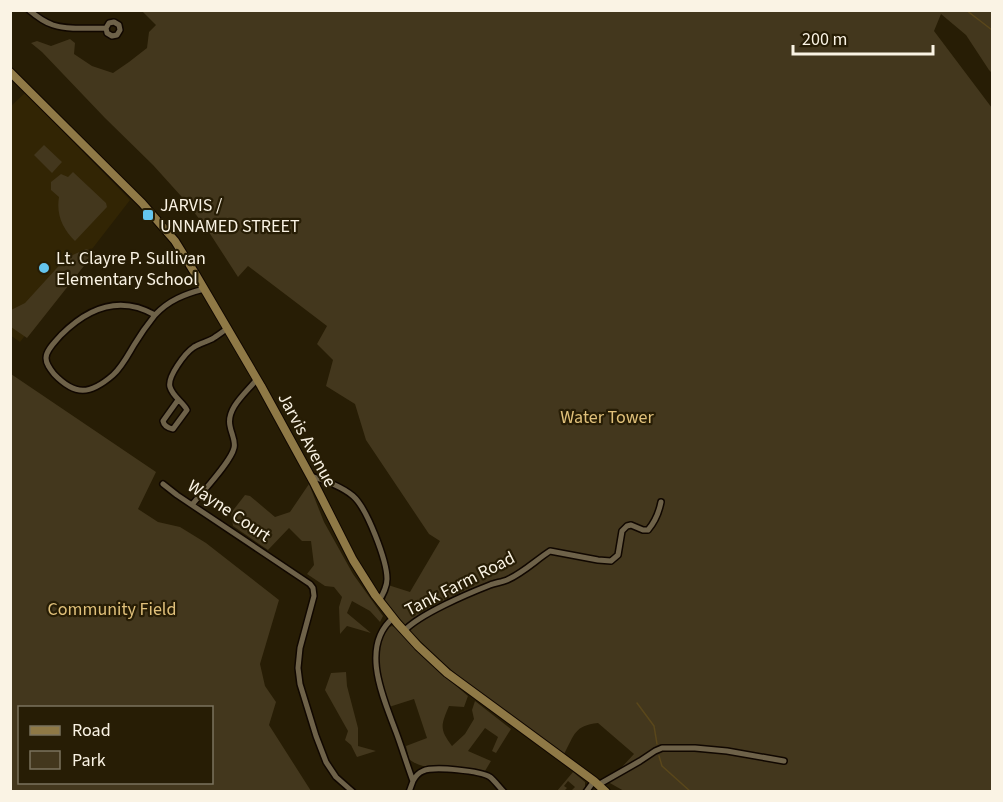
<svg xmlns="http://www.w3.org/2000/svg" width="1003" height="802" viewBox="0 0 1003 802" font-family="'Source Sans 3',sans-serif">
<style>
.built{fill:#322504}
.green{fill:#43371d;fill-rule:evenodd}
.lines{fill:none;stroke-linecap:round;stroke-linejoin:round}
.stream{stroke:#5a471b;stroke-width:1.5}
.street-casing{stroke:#100700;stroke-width:8}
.secondary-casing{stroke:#100700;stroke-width:10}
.street{stroke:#6e6249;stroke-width:5}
.secondary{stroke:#8f7946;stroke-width:8}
.poi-dot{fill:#64c5ee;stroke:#271d05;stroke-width:2}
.labels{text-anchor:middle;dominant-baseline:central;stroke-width:4.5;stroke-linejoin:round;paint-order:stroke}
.poi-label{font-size:18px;fill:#faf3e4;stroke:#271d05;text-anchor:start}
.park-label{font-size:18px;fill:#e0c07a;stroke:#271d05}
.street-label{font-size:18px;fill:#faf3e4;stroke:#271d05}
</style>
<rect width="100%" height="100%" fill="#271d05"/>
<path class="built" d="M 25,93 L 130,200 L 20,342 L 10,335 L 10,107 Z"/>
<path class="green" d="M 142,11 L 992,11 L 992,73 L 989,70 L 966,35 L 941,14 L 934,31 L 992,108 L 992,791 L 624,791 L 608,782 L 634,754 L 598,723 C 574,726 575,734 564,754 C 499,709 433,664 385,600 L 388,585 L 410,592 L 440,541 L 429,534 L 366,440 L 355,404 L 326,386 L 333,360 L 317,344 L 327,326 L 248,266 L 238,277 L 205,226 L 181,196 L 153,165 L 105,118 L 42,52 L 31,43 L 37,41 L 51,46 L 70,39 L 75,43 L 74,54 L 92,66 L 113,73 L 129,62 L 147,48 L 149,32 L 156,25 Z
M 44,145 L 62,162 L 52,173 L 34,155 Z
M 73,172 L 106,203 L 107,207 L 75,241 C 63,229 56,215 59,197 L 51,190 L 51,182 L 61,174 L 68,177 Z
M 86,249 L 95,252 L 27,338 L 11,327 L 11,310 L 25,303 L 66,258 Z
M 11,374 L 156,472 L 138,509 L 158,522 L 180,527 L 206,543 L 279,600 L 260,664 L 265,686 L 276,702 L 269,725 L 311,791 L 11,791 ZM 20,708 L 212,708 L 212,782 L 20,782 Z
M 309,484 L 324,522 L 353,574 L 383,616 L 380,622 L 370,611 L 352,601 L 347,613 L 371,633 L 347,626 L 340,634 L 339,607 L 342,597 L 334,587 L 325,586 L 307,574 L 314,565 L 311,541 L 302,541 L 289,528 L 268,550 L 233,526 L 231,513 L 245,495 L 250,496 L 275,517 L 290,512 Z
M 392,626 L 396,628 L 435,668 L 468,696 L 464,707 L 449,706 C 441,725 439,729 452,746 L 465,734 L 474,719 L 472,710 L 475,701 L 511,729 L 496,753 L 492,751 L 498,737 L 485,728 L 468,751 L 491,761 L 485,771 C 476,770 466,768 456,768 C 441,767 421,770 409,759 L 406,746 L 427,738 L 414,699 L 389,707 C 378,684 373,652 386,628 Z
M 346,672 L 347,686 L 358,728 L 358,746 L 376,751 L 357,757 L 351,745 L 345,740 L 348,731 L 325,690 L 331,673 Z
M 573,772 L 585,782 L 585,787 L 582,791 L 571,791 L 575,787 L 568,781 L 564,786 L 567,788 L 564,791 L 557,791 Z"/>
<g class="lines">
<path class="stream" d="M 966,10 L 992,30
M 637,703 L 654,726 L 657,744
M 659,756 L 662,766 L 691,792"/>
<defs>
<path id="street" d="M 29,10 C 36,16 44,22 53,25 C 69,30 89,28 106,28 L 109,23 L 114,22 L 119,25 L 120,30 L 117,35 L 112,36 L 107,33 L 106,28
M 155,315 C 147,325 140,335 134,345 C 128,355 122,367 113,375 C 90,395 75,396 54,374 C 50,369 46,364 46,358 C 46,350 56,341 61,335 C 88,308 120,295 155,315 C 169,300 185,294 204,289
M 178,400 L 163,421 C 164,426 168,428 173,429 L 187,410 C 183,402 173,397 170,387 C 167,377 185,353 194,347 C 199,344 206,342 212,339 C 217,336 222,332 228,328
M 311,476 C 325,481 341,486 353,496 C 367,508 387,561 387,579 C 387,587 383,594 379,601
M 163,484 L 177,495 L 310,584 L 313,588 L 314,596 L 300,648 L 298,668 L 300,684 L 316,736 L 326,762 L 336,777 L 353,792
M 192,505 C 202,492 231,462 234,448 C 236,441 231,433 230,426 C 226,408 247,392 257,379
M 393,618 C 359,647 384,699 396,732 C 402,748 407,765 413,781 L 409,792
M 404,631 C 420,614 467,594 490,585 C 495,583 502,582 507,580 C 523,573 536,560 550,551 L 598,560 L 611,561 L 618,555 L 622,531 L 627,526 L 631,525 L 643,530 L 648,530 C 654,523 659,512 661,502
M 413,781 C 415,777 418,773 423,771 C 434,766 481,771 490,777 C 495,781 499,787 504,792
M 598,785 L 640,761 L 655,751 L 662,748 L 695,748 L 727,751 L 784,761
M 586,792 L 594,781"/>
<path id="secondary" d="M 10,72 L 142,203 L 175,241 L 196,275 L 261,386 L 313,481 L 353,560 L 375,595 L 397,623 L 418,646 L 447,673 L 594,781 L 606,792"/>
</defs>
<use href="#street" class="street-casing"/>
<use href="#secondary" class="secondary-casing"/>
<use href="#street" class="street"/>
<use href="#secondary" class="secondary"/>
</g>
<g class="poi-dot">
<rect x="142" y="209" width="12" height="12" rx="3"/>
<circle cx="44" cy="268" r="6"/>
</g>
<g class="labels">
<g class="poi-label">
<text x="160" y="205">JARVIS /<tspan x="160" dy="21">UNNAMED STREET</tspan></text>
<text x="56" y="258">Lt. Clayre P. Sullivan<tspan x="56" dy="21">Elementary School</tspan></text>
</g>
<g class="park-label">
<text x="607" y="417">Water Tower</text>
<text x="112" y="609">Community Field</text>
</g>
<g class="street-label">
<text transform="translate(307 440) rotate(62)">Jarvis Avenue</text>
<text transform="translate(229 511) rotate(34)">Wayne Court</text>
<text transform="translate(460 584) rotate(-27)">Tank Farm Road</text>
</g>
</g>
<rect width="1003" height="802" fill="none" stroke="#faf3e4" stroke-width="24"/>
<rect x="18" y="706" width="195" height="78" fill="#271d05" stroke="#7b735e" stroke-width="1.5"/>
<rect x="30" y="726" width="30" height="9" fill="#8f7946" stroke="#7b735e" stroke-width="1.5"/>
<text x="72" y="736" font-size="18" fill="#faf3e4">Road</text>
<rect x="30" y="751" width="30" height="18" fill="#43371d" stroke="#7b735e" stroke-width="1.5"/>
<text x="72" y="766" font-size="18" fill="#faf3e4">Park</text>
<path d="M793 45v9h140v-9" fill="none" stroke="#faf3e4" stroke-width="3"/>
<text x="802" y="45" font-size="18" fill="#faf3e4" stroke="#271d05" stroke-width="4.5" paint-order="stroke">200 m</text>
</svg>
